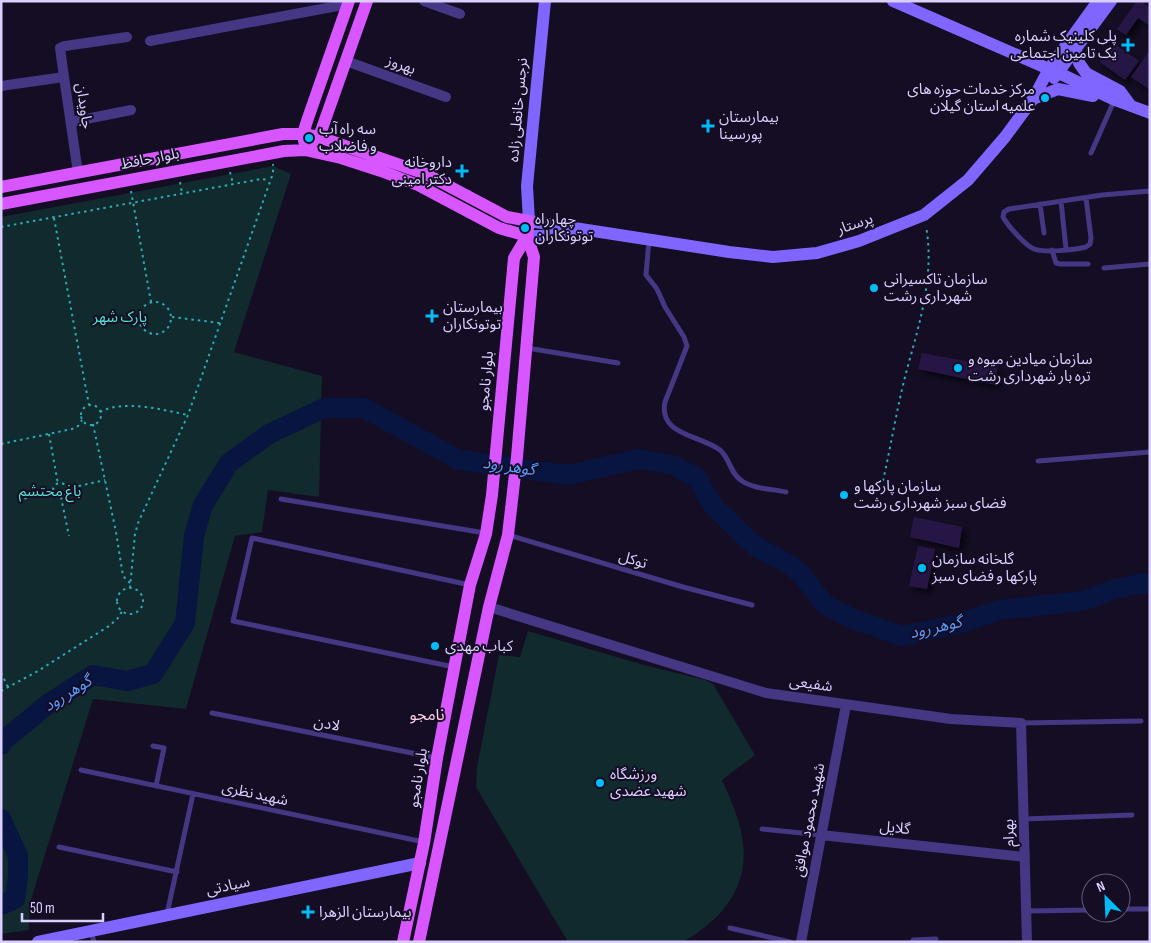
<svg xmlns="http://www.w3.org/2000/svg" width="1151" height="943" viewBox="0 0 1151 943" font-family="'Sofia Sans Condensed','Noto Sans Arabic',sans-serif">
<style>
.green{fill:#102a2d}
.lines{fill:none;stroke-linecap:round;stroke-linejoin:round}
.river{stroke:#081541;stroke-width:20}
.building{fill:#281944;filter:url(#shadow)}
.path{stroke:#2babb7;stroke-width:2;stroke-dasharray:2.5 4;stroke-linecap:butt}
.lane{stroke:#453783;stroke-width:5}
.street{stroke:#453783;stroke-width:10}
.secondary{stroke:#8066ff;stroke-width:12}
.primary{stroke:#d856ff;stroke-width:12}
.poi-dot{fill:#00bdfa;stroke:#140d23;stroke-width:2}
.labels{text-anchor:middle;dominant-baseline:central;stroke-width:4;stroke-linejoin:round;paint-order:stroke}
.poi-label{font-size:15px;fill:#dbcfff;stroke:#140d23;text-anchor:start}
.street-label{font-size:15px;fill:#dbcfff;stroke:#140d23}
.park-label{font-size:15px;fill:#58e2d3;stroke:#140d23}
.water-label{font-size:16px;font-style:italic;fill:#5d9dff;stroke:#140d23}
.neighbourhood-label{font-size:16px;fill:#ffd1e8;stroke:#140d23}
</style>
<defs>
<filter id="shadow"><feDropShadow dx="4.5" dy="4.5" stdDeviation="2.5" flood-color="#0009"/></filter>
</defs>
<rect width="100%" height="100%" fill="#140d23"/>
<path class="green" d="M 273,166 L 291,174 L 234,352 L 322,376 L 319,497 L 268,490 L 262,532 L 235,536 L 186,709 L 93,699 L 30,903 L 29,930 L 1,934 L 1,217 Z
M 528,631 L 644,665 L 705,680 L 713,684 L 755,755 L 722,780 C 729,795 736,811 740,827 C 754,881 727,916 683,942 L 568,942 L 476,787 L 477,767 L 499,655 L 520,657 Z"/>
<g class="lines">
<path class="river" d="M 1,745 L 3,741 L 48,704 L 93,675 L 127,681 L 153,674 L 185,623 L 194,536 L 203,505 L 229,463 L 269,434 L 324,408 L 364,408 L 459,460 L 568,475 L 639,459 L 673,465 L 697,478 L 714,507 L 755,546 L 790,565 L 801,574 L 825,605 L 853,619 L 902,636 L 958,624 L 999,610 L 1083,601 L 1115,589 L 1144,583 L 1150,585
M 1,819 L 18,856 L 18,877 L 15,899 L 1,905"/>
</g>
<path class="building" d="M 1137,1 L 1141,1 L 1150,8 L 1150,26 L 1138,18 L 1126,35 L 1117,29 Z
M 1114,43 L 1139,61 L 1125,80 L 1100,62 Z
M 1150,50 L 1150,90 L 1131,77 Z
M 922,353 L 997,367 L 996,385 L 918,369 Z
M 914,517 L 962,527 L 959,548 L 910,537 Z
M 918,546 L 935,549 L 927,589 L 909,586 Z"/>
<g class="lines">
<path class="path" d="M 230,172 L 233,184
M 180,182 L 182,193
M 131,191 L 151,302
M 54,218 L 89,405
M 1,227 L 261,179 L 269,180
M139 318a16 16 0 1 1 32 0a16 16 0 1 1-32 0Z
M 172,317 L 220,323
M81 415a10 10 0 1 1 20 0a10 10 0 1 1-20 0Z
M 100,412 C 124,399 163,410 188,415
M 93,424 L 116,532 L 123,576 L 130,583
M 49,434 L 58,484
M 1,444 L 72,429 L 78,426 L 82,420
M 883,481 C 891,445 897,408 906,373 C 919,325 935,276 926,226
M53 490a7 7 0 1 1 14 0a7 7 0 1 1-14 0Z
M 66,489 L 105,480
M 61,497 L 69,536
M 18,500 L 52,492
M 130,588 L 135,534 L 138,523 L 188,415 L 273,173 L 273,164
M117 601a13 13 0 1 1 26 0a13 13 0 1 1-26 0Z
M 1,673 L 8,687
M 1,691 L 38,671 L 109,626 L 119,617 L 122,611"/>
<path class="lane" d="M 1091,153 L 1114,101
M 1086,198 L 1091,238 L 1090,244 L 1086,247 C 1074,250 1045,253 1034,249 C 1025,245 1008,226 1003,217 L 1004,212 L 1009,209 L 1102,195 L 1150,191
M 1061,201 L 1066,249
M 1040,204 L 1044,233
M 649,240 L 646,275 L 657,289 L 665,307 L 684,337 L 687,346 L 665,402 C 658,435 700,435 720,450 C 730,458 730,474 742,481 C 754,489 772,489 786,492
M 1052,250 L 1056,263 L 1060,264 L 1088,264
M 1104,268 L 1150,264
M 527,348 L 618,363
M 1038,461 L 1150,452
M 281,499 L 485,533
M 508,535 L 683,587 L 752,605
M 454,667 L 233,621 L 252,538 L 470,585
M 212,713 L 437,758
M 1021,723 L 1141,721
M 153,746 L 164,748 L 156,786
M 81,770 L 424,842
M 1024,819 L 1132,815
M 762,829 L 821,835
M 59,847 L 177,872
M 1121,909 L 1149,909
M 1027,911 L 1091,910
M 167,914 L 193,794
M 730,928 L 790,942
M 91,931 L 94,942
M 913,942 L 913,940 L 936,939"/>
<path class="street" d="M 424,1 L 460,14
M 150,41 L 348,4
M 346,61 L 446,97
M 64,77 L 60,48 L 65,46 L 127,37
M 1,86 L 64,77 L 78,173
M 71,122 L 131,110
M 489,607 L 766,693 L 951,719 L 1021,723 L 1027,942
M 821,835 L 1025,857
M 801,942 L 846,705"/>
<path class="secondary" d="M 545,1 L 527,186 L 529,221 L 729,252 L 773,257 L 817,253 L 859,241 L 924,215 L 968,180 L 1005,137 L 1033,99 L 1049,69 L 1098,1
M 893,1 L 1065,76 L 1115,100 L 1150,113
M 1076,50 L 1079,63 L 1086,73 L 1120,91 L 1131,106
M 1054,78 L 1111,1
M 1033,99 L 1058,89 L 1093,96
M 527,236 L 588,236
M 38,942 L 420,863"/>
<path class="primary" d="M 304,141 L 303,134 L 307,121 L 349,1
M 314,141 L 319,137 L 367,1
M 1,187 L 283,134 L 303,134 L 319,137 L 426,174 L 507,217 L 529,221 L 527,236 L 514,258 L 492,495 L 486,534 L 470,585 L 437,758 L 424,843 L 403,942
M 1,204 L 284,151 L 305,150 L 341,158 L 381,171 L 418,185 L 499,228 L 527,236
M 419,942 L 489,607 L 508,535 L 517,457 L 534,257 L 527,236"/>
</g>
<g class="poi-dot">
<path d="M1125.5 37.5h5v5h5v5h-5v5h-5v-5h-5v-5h5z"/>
<circle cx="1045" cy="98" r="5"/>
<path d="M705.5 118.5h5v5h5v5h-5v5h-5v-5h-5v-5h5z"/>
<circle cx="309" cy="138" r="5"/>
<path d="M459.5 163.5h5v5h5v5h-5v5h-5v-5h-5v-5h5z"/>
<circle cx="525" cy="228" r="5"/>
<circle cx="874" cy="288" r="5"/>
<path d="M429.5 308.5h5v5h5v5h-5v5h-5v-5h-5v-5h5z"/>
<circle cx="958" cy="368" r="5"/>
<circle cx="844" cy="495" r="5"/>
<circle cx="922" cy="568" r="5"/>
<circle cx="435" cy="646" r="5"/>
<circle cx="600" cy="783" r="5"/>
<path d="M305.5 904.5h5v5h5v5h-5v5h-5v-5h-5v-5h5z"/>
</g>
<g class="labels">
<g class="poi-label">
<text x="1117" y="36" text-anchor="end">پلی کلینیک شماره<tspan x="1117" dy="17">یک تامین اجتماعی</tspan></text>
<text x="1035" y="89" text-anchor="end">مرکز خدمات حوزه های<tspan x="1035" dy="17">علمیه استان گیلان</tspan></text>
<text x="719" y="117">بیمارستان<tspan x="719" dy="17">پورسینا</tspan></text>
<text x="319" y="129">سه راه آب<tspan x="319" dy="17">و فاضلاب</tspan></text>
<text x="452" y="162" text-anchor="end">داروخانه<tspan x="452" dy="17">دکتر امینی</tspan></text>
<text x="535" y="219">چهارراه<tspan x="535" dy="17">توتونکاران</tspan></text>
<text x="884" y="279">سازمان تاکسیرانی<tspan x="884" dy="17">شهرداری رشت</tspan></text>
<text x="443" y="307">بیمارستان<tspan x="443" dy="17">توتونکاران</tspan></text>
<text x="968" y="359">سازمان میادین میوه و<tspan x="968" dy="17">تره بار شهرداری رشت</tspan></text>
<text x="854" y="486">سازمان پارکها و<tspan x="854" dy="17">فضای سبز شهرداری رشت</tspan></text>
<text x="932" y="559">گلخانه سازمان<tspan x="932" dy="17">پارکها و فضای سبز</tspan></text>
<text x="445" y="646">کباب مهدی</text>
<text x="610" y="774">ورزشگاه<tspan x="610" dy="17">شهید عضدی</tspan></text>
<text x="319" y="912">بیمارستان الزهرا</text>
</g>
<g class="street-label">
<text transform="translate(401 65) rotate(20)">بهروز</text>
<text transform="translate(84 106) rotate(82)">جاویدان</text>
<text transform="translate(518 110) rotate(-85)">نرجس خانعلی زاده</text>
<text transform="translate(150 159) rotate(-11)">بلوار حافظ</text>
<text transform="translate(855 224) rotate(-19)">پرستار</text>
<text transform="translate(486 381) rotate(-85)">بلوار نامجو</text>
<text transform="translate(633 560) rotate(17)">توکل</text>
<text transform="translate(811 684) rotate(8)">شفیعی</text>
<text transform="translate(327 724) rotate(11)">لادن</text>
<text transform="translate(418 778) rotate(-81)">بلوار نامجو</text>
<text transform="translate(255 794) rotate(12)">شهید نظری</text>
<text transform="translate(809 820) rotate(-79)">شهید محمود موافق</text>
<text transform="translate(895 828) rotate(6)">گلایل</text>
<text transform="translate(1009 833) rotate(-92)">بهرام</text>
<text transform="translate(228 886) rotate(-12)">سیادتی</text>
</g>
<g class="park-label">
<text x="120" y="317">پارک شهر</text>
<text x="50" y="491">باغ محتشم</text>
</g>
<g class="water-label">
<text transform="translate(509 467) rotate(8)">گوهر رود</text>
<text transform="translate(936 628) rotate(-13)">گوهر رود</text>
<text transform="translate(68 694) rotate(-32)">گوهر رود</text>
</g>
<g class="neighbourhood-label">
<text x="427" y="715">نامجو</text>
</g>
</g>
<rect width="1151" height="943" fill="none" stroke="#dbcfff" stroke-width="5"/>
<g transform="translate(1106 898) rotate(336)"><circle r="24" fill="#140d23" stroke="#645b7b"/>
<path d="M0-4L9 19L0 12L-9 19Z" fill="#00bdfa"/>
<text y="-8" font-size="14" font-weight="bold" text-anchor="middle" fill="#dbcfff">N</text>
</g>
<path d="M22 913v8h81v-8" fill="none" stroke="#dbcfff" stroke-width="2.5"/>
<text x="30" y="913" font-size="15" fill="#dbcfff" stroke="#140d23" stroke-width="4" paint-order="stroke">50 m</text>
</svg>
